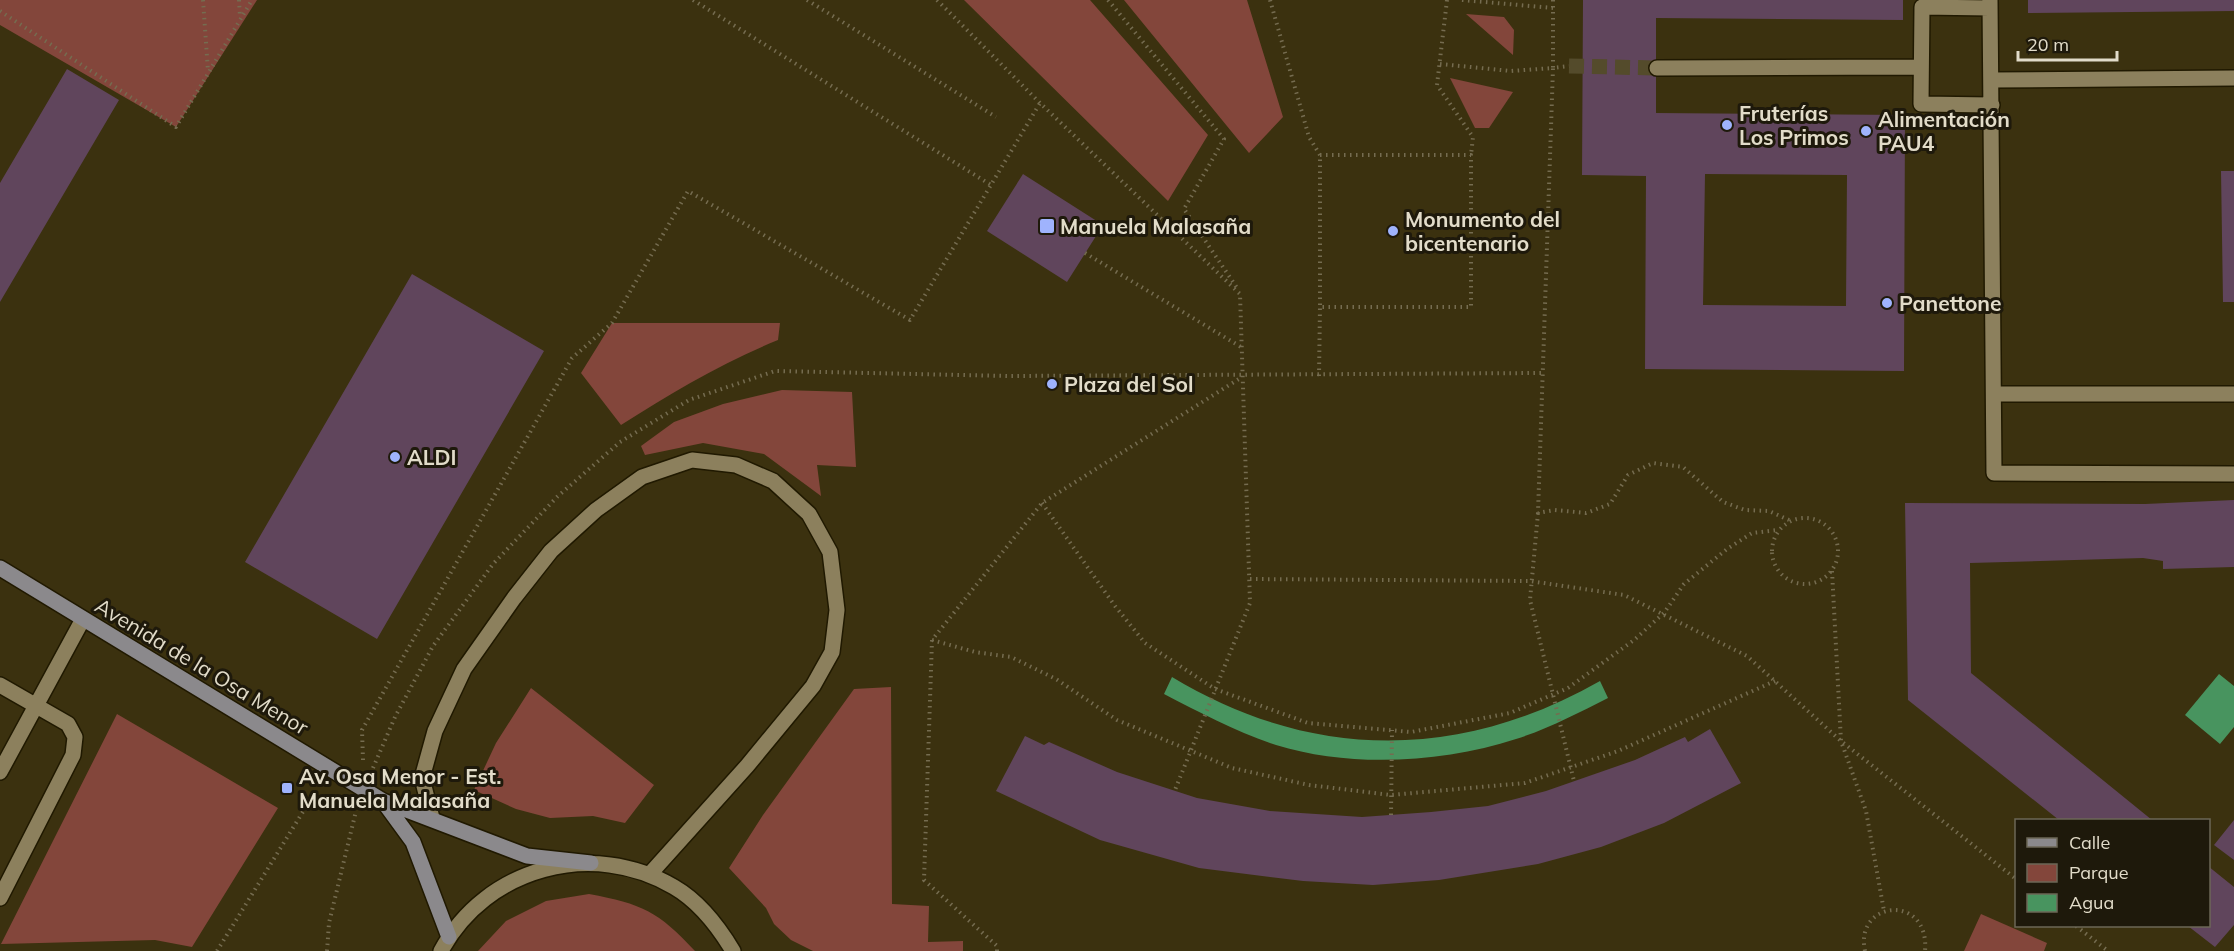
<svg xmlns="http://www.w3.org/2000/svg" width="2234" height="951" viewBox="0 0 2234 951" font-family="Mulish,sans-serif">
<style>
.green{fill:#83463b}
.water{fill:#48945f}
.building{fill:#60455c;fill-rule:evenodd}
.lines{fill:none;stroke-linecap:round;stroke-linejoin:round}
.street-tunnel{stroke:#544b2b;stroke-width:15;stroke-dasharray:15 8;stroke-linecap:butt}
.street-casing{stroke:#201901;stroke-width:18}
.secondary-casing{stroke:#201901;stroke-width:18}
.path{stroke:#756c50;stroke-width:4;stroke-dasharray:1.5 4.5;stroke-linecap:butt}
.street{stroke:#8c805d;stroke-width:15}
.secondary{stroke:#8b898c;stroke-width:15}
.poi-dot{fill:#9fb3fd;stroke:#1e190b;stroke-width:2}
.labels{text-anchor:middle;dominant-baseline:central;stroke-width:6;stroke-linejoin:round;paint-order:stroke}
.poi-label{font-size:21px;font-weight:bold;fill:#e2dcc9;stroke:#1e190b;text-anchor:start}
.street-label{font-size:21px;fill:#e2dcc9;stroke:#1e190b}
</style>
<rect width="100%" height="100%" fill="#3b310f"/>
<path class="green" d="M 0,0 L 257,0 L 176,127 L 0,25 Z
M 964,0 L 1090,0 L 1208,135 L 1168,201 Z
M 1124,0 L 1247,0 L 1283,117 L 1249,153 Z
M 1466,14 L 1504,17 L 1514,30 L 1513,55 Z
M 1450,78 L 1513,92 L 1489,128 L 1475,128 Z
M 612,323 L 780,323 L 778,340 C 722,363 671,393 621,425 L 581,373 Z
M 782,390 L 852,392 L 856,467 L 817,465 L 821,496 L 764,454 L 703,443 L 645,455 L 641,446 L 674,422 L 723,404 Z
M 891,687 L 892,904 L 929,906 L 928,942 L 963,941 L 963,951 L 813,951 L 791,940 L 774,924 L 766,908 L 729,868 L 763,815 L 854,689 Z
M 531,688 L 654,785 L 625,823 L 593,816 L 550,818 L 516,809 L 474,790 L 496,743 Z
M 117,714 L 278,808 L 192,947 L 155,940 L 1,944 Z
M 589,894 C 642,904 658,911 695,951 L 478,951 L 506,921 L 546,901 Z
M 1981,914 L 2047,943 L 2044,951 L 1964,951 Z"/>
<path class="water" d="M 2219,674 L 2234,686 L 2234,727 L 2220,744 L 2185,715 Z
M 1172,677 C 1311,761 1460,761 1600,681 L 1608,698 C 1578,713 1548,729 1516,739 C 1442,763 1350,768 1276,745 C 1236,732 1201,713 1164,694 Z"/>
<path class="building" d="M 1583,0 L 1903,0 L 1903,20 L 1656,18 L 1656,113 L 1905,115 L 1904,371 L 1645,369 L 1646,176 L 1582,175 ZM 1705,174 L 1847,175 L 1846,306 L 1703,305 Z
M 2028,0 L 2234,0 L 2234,11 L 2028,13 Z
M 67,69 L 119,100 L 0,302 L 0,183 Z
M 2221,171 L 2234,171 L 2234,302 L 2223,302 Z
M 1023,174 L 1103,225 L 1067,282 L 987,231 Z
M 412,274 L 544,351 L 377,639 L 245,562 Z
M 2234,500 L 2234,567 L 2163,569 L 2163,561 L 2143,558 L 1970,563 L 1971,673 L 2152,820 L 2059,820 L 1908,700 L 1905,503 L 2145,504 Z
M 1710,729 L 1741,783 L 1664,823 L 1601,847 L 1538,864 L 1439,880 L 1373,885 L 1303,881 L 1199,868 L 1100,840 L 996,791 L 1025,736 L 1044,745 L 1049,742 L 1117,772 L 1197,798 L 1270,811 L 1362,817 L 1431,812 L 1488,806 L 1546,791 L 1635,760 L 1685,737 L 1688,742 Z
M 2234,820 L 2234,860 L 2214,845 Z
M 2208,866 L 2234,887 L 2234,925 L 2215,947 L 2188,926 L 2208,926 Z"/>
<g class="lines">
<path class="street-tunnel" d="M 1569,66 L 1657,68"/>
<defs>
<path id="street" d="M 1990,0 L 1994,473 L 2234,474
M 1990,8 L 1922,7 L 1921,104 L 1992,105
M 1657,68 L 1921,67
M 1992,80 L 2234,78
M 1994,394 L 2234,394
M 0,685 L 68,724 L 75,737 L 73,755 L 0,898
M 0,772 L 83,619
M 432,818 L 422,778 L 435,731 L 464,669 L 514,598 L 551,551 L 596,510 L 642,477 L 692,460 L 736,465 L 773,481 L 809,514 L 830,552 L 837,610 L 832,652 L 813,686 L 747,766 L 649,875
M 441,951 C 486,867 593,839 674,887 C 700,902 718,926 733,951"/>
<path id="secondary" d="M 0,568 L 383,801 L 527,856 L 591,863
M 383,801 L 413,842 L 449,937"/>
</defs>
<use href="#street" class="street-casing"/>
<use href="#secondary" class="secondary-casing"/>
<path class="path" d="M 203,0 L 208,71
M 239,0 L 240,17
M 693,0 L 991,185
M 807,0 L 996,117
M 937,0 L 1040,103 L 1240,294 L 1250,603 L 1175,790
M 1108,0 L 1224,139 L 1184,209 L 1237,288
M 1270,0 L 1309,137 L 1320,155
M 1447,0 L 1437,85 L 1473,137 L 1471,155
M 1462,0 L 1553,8
M 1553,0 L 1553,68 L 1569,66
M 0,11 L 176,127 L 252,0
M 1440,64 L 1511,71 L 1553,68 L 1538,513 L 1555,510 L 1586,513 L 1610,504 L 1628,475 L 1653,463 L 1683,467 L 1723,502 L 1745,510 L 1769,511 L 1789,520
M 1320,155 L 1471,155 L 1471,307 L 1320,307 Z
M 1085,253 L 1241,347
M 1319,376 L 1320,307
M 1042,503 L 1115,606 L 1145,643 L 1215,689 L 1308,723 L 1411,732 L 1510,713 L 1568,688 L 1634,640 L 1664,613 L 1684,584 L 1727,549 L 1752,533 L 1778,530
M 1538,513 L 1530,600 L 1574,781
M1772 551a33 33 0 1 1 66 0a33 33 0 1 1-66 0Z
M 1832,571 L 1841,741 L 1866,811 L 1884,911
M 1250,579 L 1530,581 L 1624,595 L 1747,656 L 1841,741 L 2016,879
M 932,640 L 975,652 L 1011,657 L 1056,679 L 1117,720 L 1232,768 L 1309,785 L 1391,795 L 1525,783 L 1618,751 L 1775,681
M 363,760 L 362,730 L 572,358 L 612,323 L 688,191 L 910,320 L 1040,103
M 373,768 L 395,717 L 433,646 L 493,564 L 557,497 L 620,442 L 689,400 L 775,371 L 1009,376 L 1543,373
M 1391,815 L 1392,730
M 2076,926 L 2108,951
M 217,951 L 304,810 L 333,799
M 327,951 L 329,923 L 356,811
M 997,951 L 997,946 L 924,880 L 932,640 L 1042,503 L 1242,377
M 1865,951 C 1854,900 1930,893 1925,951"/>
<use href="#street" class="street"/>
<use href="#secondary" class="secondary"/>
</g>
<g class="poi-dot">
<circle cx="1727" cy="125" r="6"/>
<circle cx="1866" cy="131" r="6"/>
<rect x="1039" y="218" width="16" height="16" rx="3"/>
<circle cx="1393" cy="231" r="6"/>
<circle cx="1887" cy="303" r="6"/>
<circle cx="1052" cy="384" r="6"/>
<circle cx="395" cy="457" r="6"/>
<rect x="281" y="782" width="12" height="12" rx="3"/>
</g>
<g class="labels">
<g class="poi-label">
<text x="1739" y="113">Fruterías<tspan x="1739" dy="24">Los Primos</tspan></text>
<text x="1878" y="119">Alimentación<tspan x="1878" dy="24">PAU4</tspan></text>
<text x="1405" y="219">Monumento del<tspan x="1405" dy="24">bicentenario</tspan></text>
<text x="1060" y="226">Manuela Malasaña</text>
<text x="1899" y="303">Panettone</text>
<text x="1064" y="384">Plaza del Sol</text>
<text x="407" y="457">ALDI</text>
<text x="299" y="776">Av. Osa Menor - Est.<tspan x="299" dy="24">Manuela Malasaña</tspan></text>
</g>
<g class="street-label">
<text transform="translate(202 666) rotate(31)">Avenida de la Osa Menor</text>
</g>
</g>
<rect x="2015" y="819" width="195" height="108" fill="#1e190b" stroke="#6c6757" stroke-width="1.5"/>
<rect x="2027" y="838" width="30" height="9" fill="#8b898c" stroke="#6c6757" stroke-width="1.5"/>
<text x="2069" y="849" font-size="18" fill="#e2dcc9">Calle</text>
<rect x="2027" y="864" width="30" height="18" fill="#83463b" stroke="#6c6757" stroke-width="1.5"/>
<text x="2069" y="879" font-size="18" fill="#e2dcc9">Parque</text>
<rect x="2027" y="894" width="30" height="18" fill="#48945f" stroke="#6c6757" stroke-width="1.5"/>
<text x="2069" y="909" font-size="18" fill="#e2dcc9">Agua</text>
<path d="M2018 51v9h99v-9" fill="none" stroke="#e2dcc9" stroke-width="3"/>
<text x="2027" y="51" font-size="18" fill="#e2dcc9" stroke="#1e190b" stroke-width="4.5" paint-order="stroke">20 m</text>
</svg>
